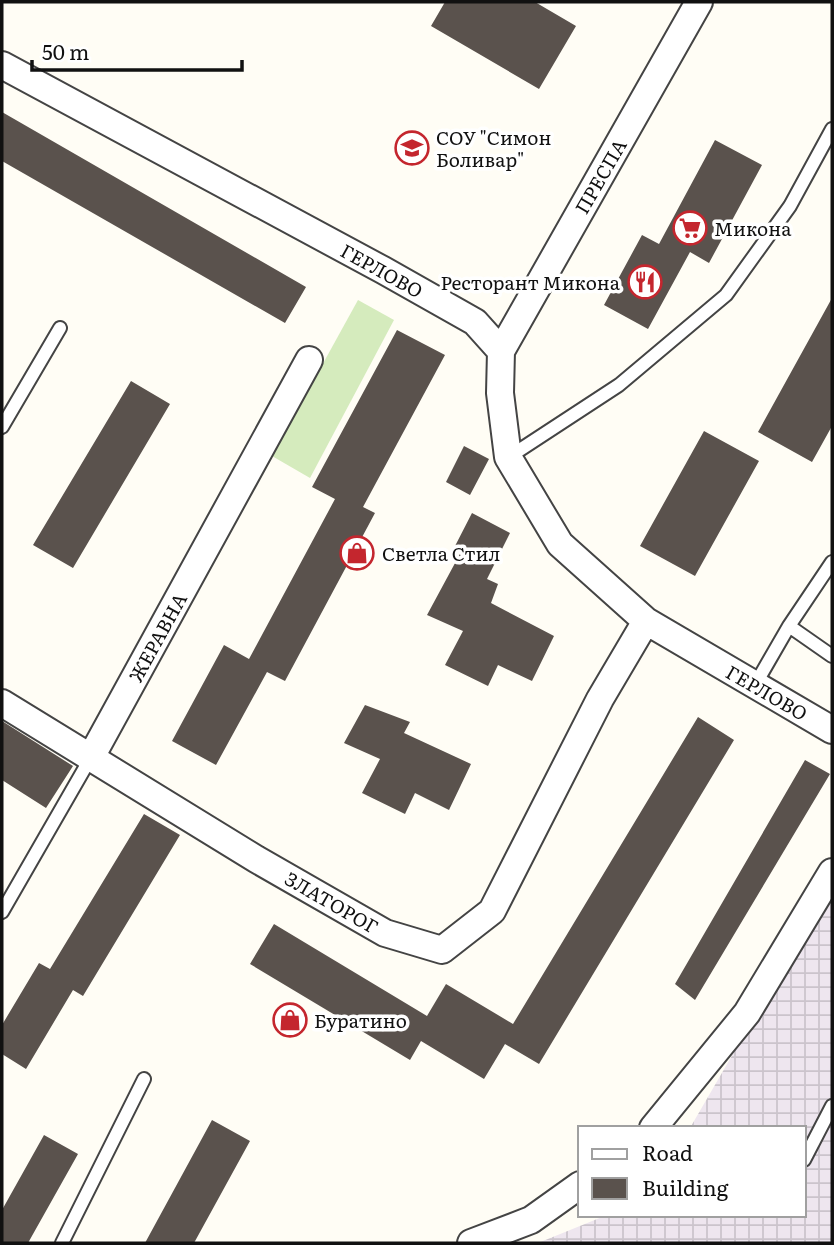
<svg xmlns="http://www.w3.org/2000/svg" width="834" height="1245" viewBox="0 0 834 1245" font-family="Literata,serif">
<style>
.industrial{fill:url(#industrial-grid)}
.grass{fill:#d5ebbd}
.building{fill:#5a524d}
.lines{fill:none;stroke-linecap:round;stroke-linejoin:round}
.service-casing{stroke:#444;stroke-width:16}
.minor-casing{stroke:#444;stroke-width:30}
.service{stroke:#fff;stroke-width:12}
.minor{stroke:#fff;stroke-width:26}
.labels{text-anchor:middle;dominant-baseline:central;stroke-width:7;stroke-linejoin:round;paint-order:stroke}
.poi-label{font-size:19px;fill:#111;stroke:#fff;text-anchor:start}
.street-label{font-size:19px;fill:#111;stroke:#fff}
</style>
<defs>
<pattern id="industrial-grid" width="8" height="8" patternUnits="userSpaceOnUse" patternTransform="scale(1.75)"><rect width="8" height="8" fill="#eee6ef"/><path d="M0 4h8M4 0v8" fill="none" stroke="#cbc4cc"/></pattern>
</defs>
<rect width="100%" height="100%" fill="#fffdf5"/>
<path class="industrial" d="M 832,883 L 832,1243 L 538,1243 L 607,1215 L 804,1215 L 804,1128 L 690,1128 Z"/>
<path class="grass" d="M 358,300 L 394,320 L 310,478 L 272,456 Z"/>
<path class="building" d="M 445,2 L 535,2 L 576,26 L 539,89 L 431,26 Z
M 2,112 L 306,287 L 285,323 L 2,161 Z
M 715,140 L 762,165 L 709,263 L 690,252 L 648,329 L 604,305 L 642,235 L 659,244 Z
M 832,298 L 832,426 L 812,462 L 758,432 Z
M 397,330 L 445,355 L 363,507 L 375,513 L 285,681 L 267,672 L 216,765 L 172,741 L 224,645 L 249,659 L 335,499 L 312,487 Z
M 131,381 L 170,404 L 73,568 L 33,545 Z
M 704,431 L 759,461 L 695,576 L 640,546 Z
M 464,446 L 489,459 L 470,495 L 446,482 Z
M 472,513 L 510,533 L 487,579 L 498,584 L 491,603 L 554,636 L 532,681 L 498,665 L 488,686 L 445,665 L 463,631 L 427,615 L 461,552 L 454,548 Z
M 365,705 L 410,722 L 404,733 L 471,764 L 449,810 L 415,793 L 405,814 L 362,793 L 380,759 L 344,743 Z
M 698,717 L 734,740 L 539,1064 L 505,1044 L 484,1079 L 421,1041 L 410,1060 L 250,964 L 274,924 L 427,1016 L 446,984 L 513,1024 Z
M 2,721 L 73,766 L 46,808 L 2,780 Z
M 805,760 L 830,774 L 695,1000 L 675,984 Z
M 144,814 L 180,835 L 83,996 L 73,990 L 26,1069 L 2,1054 L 2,1025 L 39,963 L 50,969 Z
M 212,1120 L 250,1141 L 194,1243 L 145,1243 Z
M 44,1135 L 78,1154 L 28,1243 L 2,1243 L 2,1210 Z"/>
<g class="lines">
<defs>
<path id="service" d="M 2,427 L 60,328
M 509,457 L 619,385 L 726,295 L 790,206 L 832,129
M 789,626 L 832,656
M 755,685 L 789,626 L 832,562
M 2,912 L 90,759
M 804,1160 L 832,1106
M 62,1243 L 144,1079"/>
<path id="minor" d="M 2,65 L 383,270 L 475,322 L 501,351 L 500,393 L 508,457 L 560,544 L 646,621 L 832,730
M 501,351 L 699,2
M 2,703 L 256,859 L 385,933 L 442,950 L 492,911 L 600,699 L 646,621
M 90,759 L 309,360
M 653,1128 L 747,1013 L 832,872
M 471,1243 L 531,1220 L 580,1185"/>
</defs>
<use href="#service" class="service-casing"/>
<use href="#minor" class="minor-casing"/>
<use href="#service" class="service"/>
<use href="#minor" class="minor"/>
</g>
<defs>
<symbol id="school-ring" viewBox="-11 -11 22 22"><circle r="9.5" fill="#fff" stroke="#c4262e" stroke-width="1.5"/><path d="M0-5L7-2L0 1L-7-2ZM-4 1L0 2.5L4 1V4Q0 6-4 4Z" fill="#c4262e"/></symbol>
<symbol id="supermarket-ring" viewBox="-11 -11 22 22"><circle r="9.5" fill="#fff" stroke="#c4262e" stroke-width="1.5"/><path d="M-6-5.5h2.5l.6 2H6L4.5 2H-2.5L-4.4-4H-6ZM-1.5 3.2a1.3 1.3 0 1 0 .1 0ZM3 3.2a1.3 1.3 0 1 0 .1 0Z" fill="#c4262e"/></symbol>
<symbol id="restaurant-ring" viewBox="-11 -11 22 22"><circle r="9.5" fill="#fff" stroke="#c4262e" stroke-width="1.5"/><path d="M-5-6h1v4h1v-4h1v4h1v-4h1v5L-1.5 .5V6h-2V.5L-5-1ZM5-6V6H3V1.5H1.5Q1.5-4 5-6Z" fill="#c4262e"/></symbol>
<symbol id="shop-ring" viewBox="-11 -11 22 22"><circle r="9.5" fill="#fff" stroke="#c4262e" stroke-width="1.5"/><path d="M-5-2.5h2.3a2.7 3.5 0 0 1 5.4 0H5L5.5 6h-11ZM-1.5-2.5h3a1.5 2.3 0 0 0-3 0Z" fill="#c4262e"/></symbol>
</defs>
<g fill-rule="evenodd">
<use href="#school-ring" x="393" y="129" width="38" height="38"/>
<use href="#supermarket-ring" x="671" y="209" width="38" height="38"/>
<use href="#restaurant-ring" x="626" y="263" width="38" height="38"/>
<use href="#shop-ring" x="338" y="534" width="38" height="38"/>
<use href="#shop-ring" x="271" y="1001" width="38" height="38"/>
</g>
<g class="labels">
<g class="poi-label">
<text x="436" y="137">СОУ "Симон<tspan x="436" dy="22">Боливар"</tspan></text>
<text x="714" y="228">Микона</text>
<text x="620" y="282" text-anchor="end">Ресторант Микона</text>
<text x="382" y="553">Светла Стил</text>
<text x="314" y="1020">Буратино</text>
</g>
<g class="street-label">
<text transform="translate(600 176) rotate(-60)">ПРЕСПА</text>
<text transform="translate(382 270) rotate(29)">ГЕРЛОВО</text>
<text transform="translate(157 637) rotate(-61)">ЖЕРАВНА</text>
<text transform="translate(767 692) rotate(30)">ГЕРЛОВО</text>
<text transform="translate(332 902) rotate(30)">ЗЛАТОРОГ</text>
</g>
</g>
<rect width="834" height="1245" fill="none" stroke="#111111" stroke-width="7"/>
<rect x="578" y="1126" width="228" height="91" fill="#ffffff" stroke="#a0a0a0" stroke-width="2"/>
<rect x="592" y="1149" width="35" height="10" fill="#ffffff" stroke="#a0a0a0" stroke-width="2"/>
<text x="642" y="1161" font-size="21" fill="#111111">Road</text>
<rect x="592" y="1178" width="35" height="21" fill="#5a524d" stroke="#a0a0a0" stroke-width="2"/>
<text x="642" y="1196" font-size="21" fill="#111111">Building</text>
<path d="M32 60v10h210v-10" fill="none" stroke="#111111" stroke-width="3.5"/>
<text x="42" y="60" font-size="21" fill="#111111" stroke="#ffffff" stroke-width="5" paint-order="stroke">50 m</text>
</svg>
